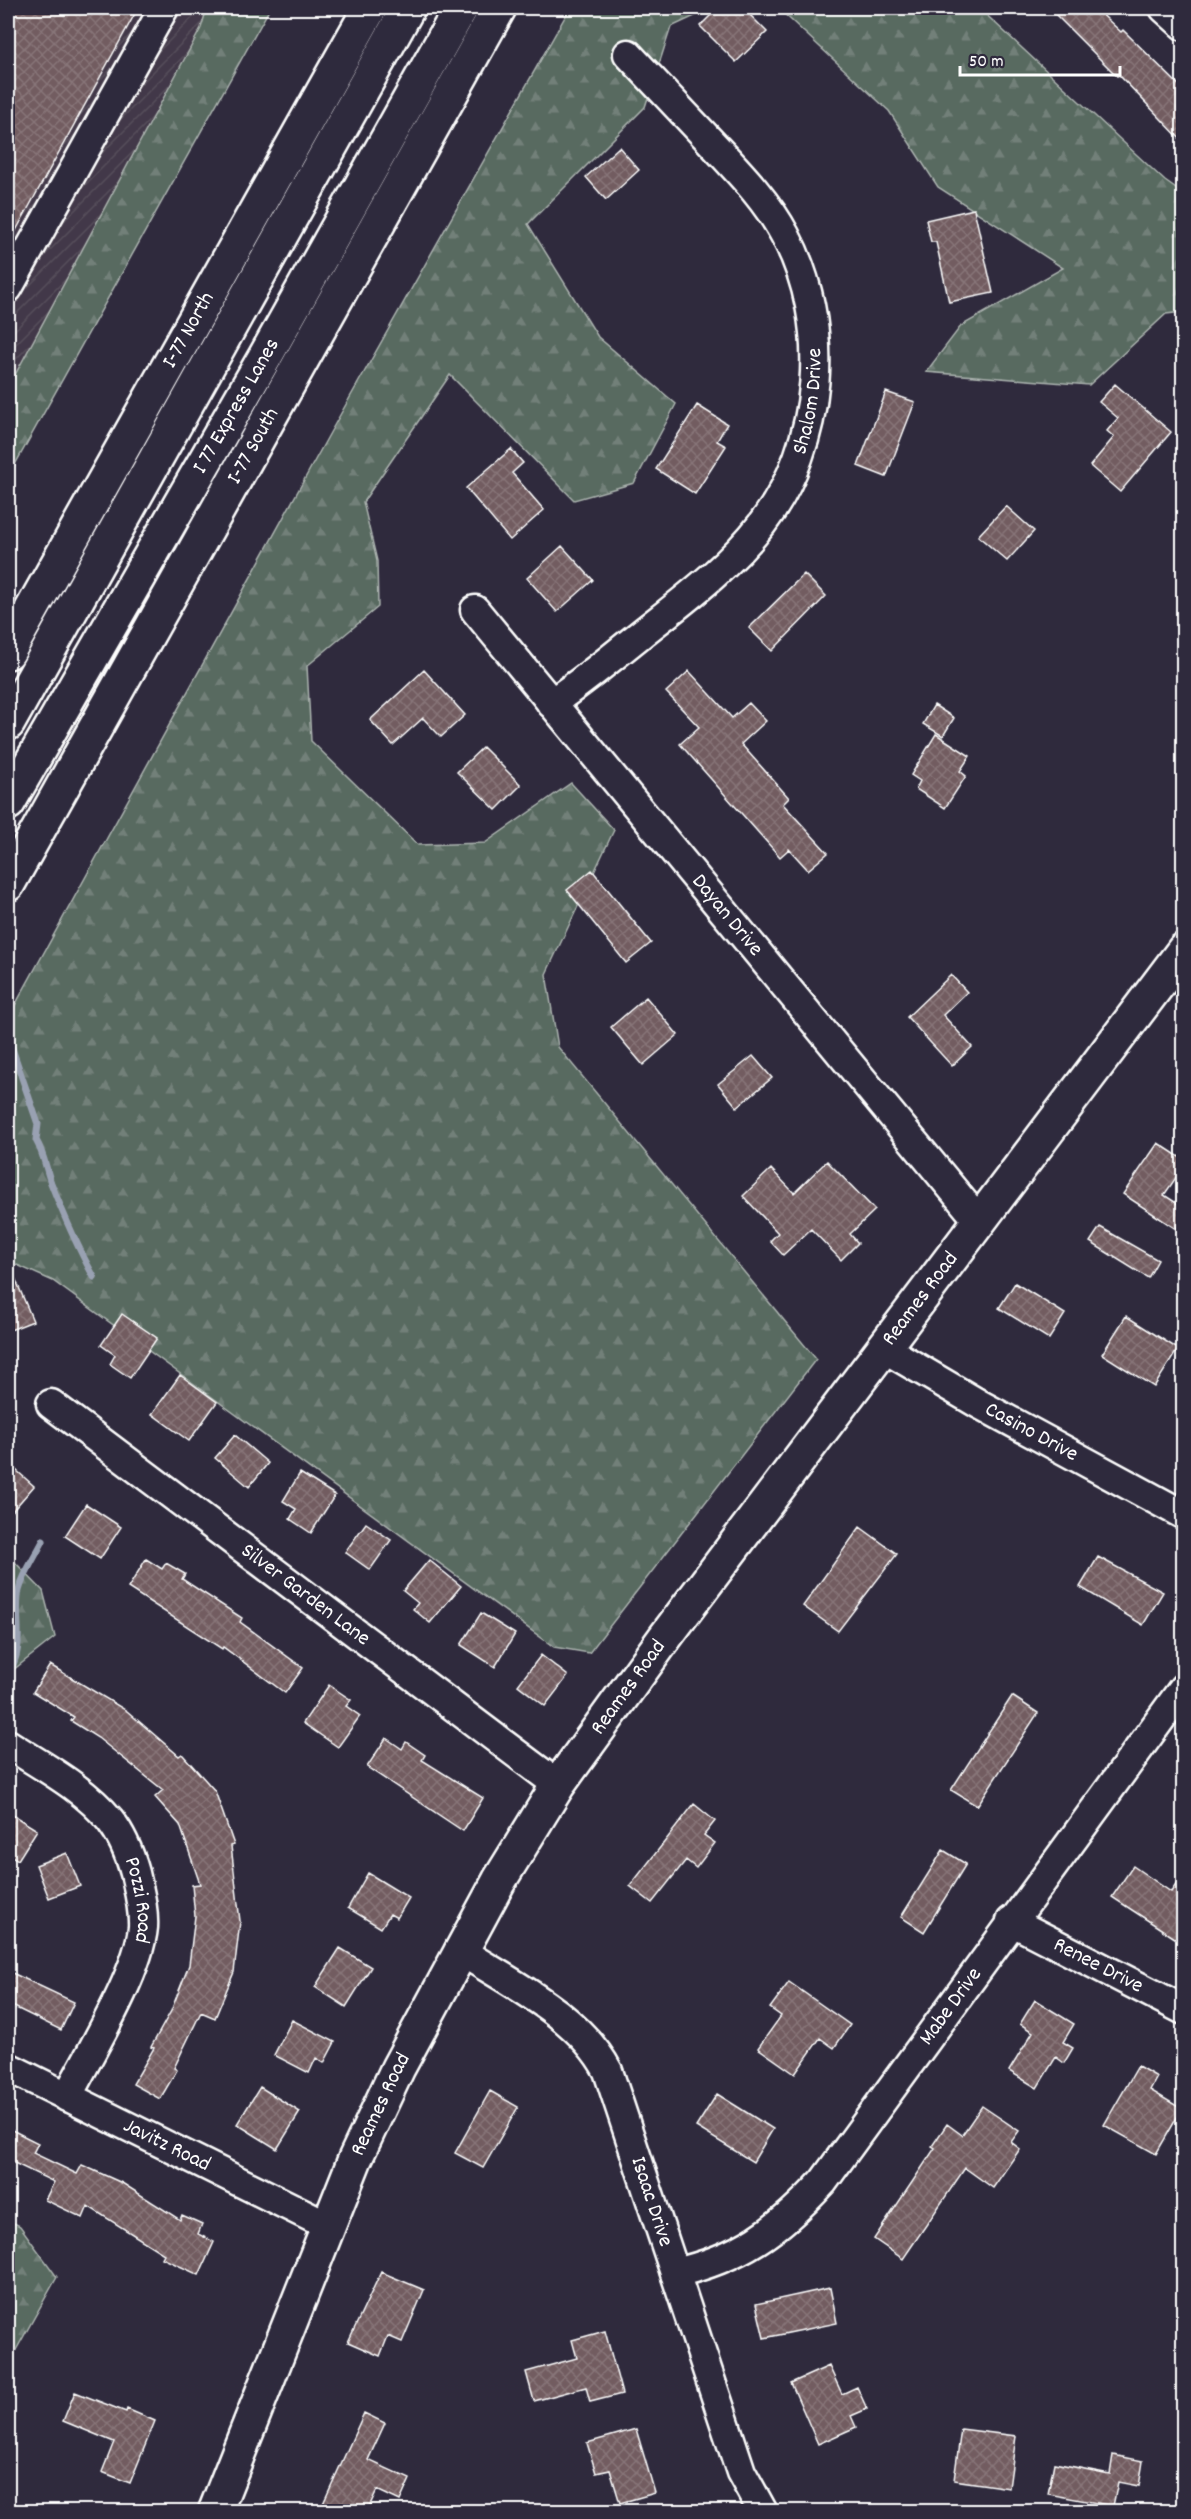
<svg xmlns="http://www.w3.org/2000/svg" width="1191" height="2519" viewBox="0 0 1191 2519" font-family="Dekko,sans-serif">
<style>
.industrial{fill:url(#industrial-furrows)}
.forest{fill:url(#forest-firs);stroke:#acb4b0;stroke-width:1.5}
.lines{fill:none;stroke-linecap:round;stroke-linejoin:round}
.stream{stroke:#99a1b2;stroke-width:7}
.building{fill:url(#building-cross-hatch);stroke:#fff;stroke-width:1.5}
.minor-casing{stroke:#fff;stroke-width:33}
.major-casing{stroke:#fff;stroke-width:38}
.highway-casing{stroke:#fff;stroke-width:38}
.minor{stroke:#2f2a3d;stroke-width:28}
.major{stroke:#2f2a3d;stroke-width:33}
.highway{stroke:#2f2a3d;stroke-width:33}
.labels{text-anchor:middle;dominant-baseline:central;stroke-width:4.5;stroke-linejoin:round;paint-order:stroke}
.street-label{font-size:22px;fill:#fff;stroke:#2f2a3d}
</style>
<defs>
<pattern id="industrial-furrows" width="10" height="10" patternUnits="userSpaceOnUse" patternTransform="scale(1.5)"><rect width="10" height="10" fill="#433948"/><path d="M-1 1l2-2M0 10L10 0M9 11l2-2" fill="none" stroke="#564d5a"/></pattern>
<pattern id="forest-firs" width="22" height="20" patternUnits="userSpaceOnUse" patternTransform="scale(1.5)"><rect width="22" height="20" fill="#596a61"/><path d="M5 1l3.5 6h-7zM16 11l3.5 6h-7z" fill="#728079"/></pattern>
<pattern id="building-cross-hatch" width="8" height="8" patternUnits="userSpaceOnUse" patternTransform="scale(1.5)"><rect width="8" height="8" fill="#725c60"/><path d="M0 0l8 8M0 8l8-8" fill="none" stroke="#877478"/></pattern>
</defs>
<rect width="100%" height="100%" fill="#2f2a3d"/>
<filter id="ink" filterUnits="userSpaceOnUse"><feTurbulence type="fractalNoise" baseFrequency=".0167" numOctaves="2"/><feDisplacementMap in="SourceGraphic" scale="12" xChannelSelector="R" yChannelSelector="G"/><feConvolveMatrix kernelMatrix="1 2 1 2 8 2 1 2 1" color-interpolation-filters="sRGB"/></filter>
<g filter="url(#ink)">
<path class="industrial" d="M 8,8 L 228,8 L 8,412 Z"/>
<path class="forest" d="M 207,8 L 270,8 L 8,477 L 8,388 L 201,28 Z
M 570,8 L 712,8 L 671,27 L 645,107 L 528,224 L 598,337 L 676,404 L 634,483 L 574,500 L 450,375 L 363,502 L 377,561 L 378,607 L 307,666 L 311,741 L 418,845 L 485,843 L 571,783 L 614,830 L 546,974 L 558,1047 L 816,1359 L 589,1653 L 554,1647 L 53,1281 L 8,1261 L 8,1018 L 331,431 Z
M 778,8 L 979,8 L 1165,181 L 1183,194 L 1183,312 L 1166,314 L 1089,385 L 926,372 L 961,326 L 1063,268 L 938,187 L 889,111 Z
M 8,1555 L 43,1591 L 55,1637 L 8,1674 Z
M 8,2220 L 20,2226 L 57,2277 L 11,2359 L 8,2360 Z"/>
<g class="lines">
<path class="stream" d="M 8,1037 L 38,1124 L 36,1140 C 44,1154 46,1169 51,1183 C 64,1216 77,1246 94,1277
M 8,1673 C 25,1650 15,1623 18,1596 C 19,1581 36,1555 43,1541"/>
</g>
<path class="building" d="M 8,8 L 138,8 L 8,245 Z
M 718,8 L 743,8 L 767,32 L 736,62 L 700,26 Z
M 1049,8 L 1095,8 L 1121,32 L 1123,30 L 1184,90 L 1184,143 L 1119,75 L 1117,76 Z
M 619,147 L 639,170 L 606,200 L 586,177 Z
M 974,209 L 993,293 L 949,302 L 936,242 L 931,242 L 926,220 Z
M 1115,384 L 1171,432 L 1120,492 L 1090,466 L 1114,437 L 1107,431 L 1118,418 L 1099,402 Z
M 886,392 L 915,402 L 886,477 L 858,466 Z
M 697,405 L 727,424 L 717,441 L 726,446 L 695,494 L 656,469 Z
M 511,449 L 523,463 L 512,473 L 544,510 L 510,540 L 466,488 Z
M 1006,506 L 1034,531 L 1007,561 L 978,536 Z
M 562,546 L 593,580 L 557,612 L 527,578 Z
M 804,574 L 826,596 L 772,651 L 749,628 Z
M 424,670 L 465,715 L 441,737 L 423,718 L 393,745 L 370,720 Z
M 689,671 L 732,718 L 749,703 L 766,721 L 741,744 L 789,798 L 783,804 L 828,853 L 808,870 L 789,849 L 780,857 L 680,744 L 699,727 L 666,692 Z
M 934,705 L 954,718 L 943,736 L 923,724 Z
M 936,734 L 970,756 L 960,771 L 966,776 L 945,808 L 916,789 L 920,781 L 911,775 Z
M 483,747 L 521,785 L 496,810 L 457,772 Z
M 592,870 L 651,943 L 626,963 L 567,890 Z
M 951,975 L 967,992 L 943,1015 L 972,1047 L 952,1066 L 907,1017 Z
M 646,997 L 678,1035 L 643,1065 L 611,1027 Z
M 753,1056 L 772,1078 L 737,1107 L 718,1084 Z
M 1158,1143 L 1184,1160 L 1184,1166 L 1164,1195 L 1184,1208 L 1184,1217 L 1176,1229 L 1123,1194 Z
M 827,1161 L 875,1210 L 850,1234 L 858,1243 L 841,1260 L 811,1229 L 783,1255 L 770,1241 L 778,1233 L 743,1196 L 771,1169 L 794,1193 Z
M 1100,1227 L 1158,1260 L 1148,1278 L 1090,1242 Z
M 8,1261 L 33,1321 L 8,1331 Z
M 1015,1283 L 1065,1314 L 1049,1339 L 999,1308 Z
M 122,1314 L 157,1338 L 130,1378 L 110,1364 L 115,1355 L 101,1345 Z
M 1126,1316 L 1178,1349 L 1154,1387 L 1102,1354 Z
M 180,1375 L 217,1402 L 189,1441 L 152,1414 Z
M 235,1435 L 268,1463 L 249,1487 L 215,1458 Z
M 8,1463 L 34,1486 L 8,1516 Z
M 300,1473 L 335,1495 L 311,1533 L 290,1519 L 296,1509 L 283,1501 Z
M 86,1504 L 121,1527 L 100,1559 L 65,1536 Z
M 366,1523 L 391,1540 L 370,1570 L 345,1552 Z
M 860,1527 L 897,1554 L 838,1631 L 803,1606 Z
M 1098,1557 L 1163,1592 L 1143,1625 L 1080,1587 Z
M 146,1559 L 162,1569 L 166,1563 L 185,1574 L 182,1579 L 242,1618 L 240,1622 L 303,1668 L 285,1693 L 223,1647 L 222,1649 L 128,1588 Z
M 429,1560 L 461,1586 L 430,1623 L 413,1609 L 418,1603 L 403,1591 Z
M 481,1613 L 515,1634 L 495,1667 L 461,1645 Z
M 541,1655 L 568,1676 L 545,1706 L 518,1685 Z
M 50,1665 L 127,1711 L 179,1756 L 182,1754 L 215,1791 L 234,1845 L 231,1846 L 240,1921 L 234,1972 L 215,2018 L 201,2012 L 174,2068 L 177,2070 L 160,2099 L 133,2084 L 154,2048 L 151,2047 L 171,2011 L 189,1965 L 195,1916 L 192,1885 L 200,1884 L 180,1825 L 155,1797 L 163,1790 L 98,1738 L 71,1721 L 74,1717 L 33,1692 Z
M 329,1685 L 351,1700 L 346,1706 L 360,1716 L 338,1747 L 303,1723 Z
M 1012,1696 L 1038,1713 L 977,1806 L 951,1790 Z
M 386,1738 L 402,1749 L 406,1742 L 425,1755 L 422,1760 L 483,1798 L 463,1831 L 367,1767 Z
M 694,1804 L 715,1821 L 704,1835 L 715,1843 L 696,1868 L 686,1860 L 652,1903 L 630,1886 Z
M 8,1812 L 37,1830 L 18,1860 L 8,1854 Z
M 943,1850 L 966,1864 L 924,1932 L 901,1917 Z
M 67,1853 L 80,1886 L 49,1898 L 36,1865 Z
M 1133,1866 L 1171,1892 L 1184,1873 L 1184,1944 L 1112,1897 Z
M 368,1873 L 409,1898 L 397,1918 L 390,1914 L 381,1928 L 348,1908 Z
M 340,1948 L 371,1967 L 346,2007 L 315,1987 Z
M 8,1971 L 74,2002 L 61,2030 L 8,2004 Z
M 789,1982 L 850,2025 L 834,2048 L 820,2038 L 795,2074 L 758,2048 L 781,2016 L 770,2008 Z
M 1035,2000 L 1074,2024 L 1063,2042 L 1073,2048 L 1064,2063 L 1056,2057 L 1037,2088 L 1009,2071 L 1033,2032 L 1020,2024 Z
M 292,2020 L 335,2042 L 324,2063 L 316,2058 L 309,2073 L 274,2055 Z
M 1138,2066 L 1157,2077 L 1150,2090 L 1182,2109 L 1156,2154 L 1104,2125 Z
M 260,2087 L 300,2112 L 277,2149 L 237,2124 Z
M 490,2091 L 518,2107 L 483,2168 L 455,2153 Z
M 717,2094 L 773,2129 L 753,2162 L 696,2127 Z
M 982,2106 L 1019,2131 L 1011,2142 L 1020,2149 L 993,2188 L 965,2168 L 903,2259 L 874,2239 L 935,2148 L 932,2146 L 947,2124 L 962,2135 Z
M 8,2128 L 38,2143 L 33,2153 L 77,2174 L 82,2165 L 122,2183 L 180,2220 L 182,2215 L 202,2224 L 198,2234 L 214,2242 L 199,2275 L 162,2258 L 164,2254 L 88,2206 L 83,2218 L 45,2200 L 54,2182 L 8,2160 Z
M 381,2272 L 424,2290 L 402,2342 L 388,2336 L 380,2356 L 348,2342 Z
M 830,2288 L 837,2323 L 764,2338 L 756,2304 Z
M 605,2331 L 622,2394 L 590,2402 L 586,2387 L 534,2401 L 526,2372 L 577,2358 L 572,2340 Z
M 829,2366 L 842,2394 L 857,2387 L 867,2409 L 851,2416 L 856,2427 L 818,2444 L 791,2383 Z
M 75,2392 L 126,2412 L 127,2409 L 155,2421 L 130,2483 L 102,2472 L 114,2442 L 63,2421 Z
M 364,2413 L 385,2423 L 368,2460 L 410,2479 L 400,2501 L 377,2490 L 367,2511 L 335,2511 L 322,2506 Z
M 636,2429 L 655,2493 L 620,2503 L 610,2470 L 596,2473 L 587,2443 Z
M 961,2429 L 1016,2436 L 1009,2488 L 954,2480 Z
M 1113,2455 L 1143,2461 L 1139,2486 L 1118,2482 L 1113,2506 L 1048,2494 L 1054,2463 L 1110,2474 Z"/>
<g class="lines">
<defs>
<g id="minor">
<path d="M 1164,8 L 1184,26"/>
<path d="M 8,288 L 164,8"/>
<path id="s1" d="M 475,610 L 979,1221"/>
<path id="s2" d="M 551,703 C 583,682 612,657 641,634 C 684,600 729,567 762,524 C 823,444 833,324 785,235 C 766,199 737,170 709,140 C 682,111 655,83 628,54"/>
<path id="s3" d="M 882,1347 L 979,1404 L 1184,1515"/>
<path id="s4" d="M 51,1404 L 558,1785"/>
<path id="s5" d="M 8,1744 C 42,1766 84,1788 110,1820 C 122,1835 130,1855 135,1873 C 139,1891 144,1909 143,1927 C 139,1973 89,2054 67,2097"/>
<path id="s6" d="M 1011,1921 L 1184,2010"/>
<path id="s7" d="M 459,1950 C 510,1983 579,2015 608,2071 L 741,2472 L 763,2512"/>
<path id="s8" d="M 8,2067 L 327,2225"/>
<path id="s9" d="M 675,2273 C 740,2258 778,2231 823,2182 L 1184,1687"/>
</g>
<g id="major">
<path id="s10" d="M 215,2512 L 355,2159 L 398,2068 L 499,1881 L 558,1785 L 666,1636 L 1184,950"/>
</g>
<g id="highway">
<path id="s11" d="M 8,652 L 370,8"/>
<path d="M 8,723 L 408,8"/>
<path id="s12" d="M 8,803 L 265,357 L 461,8"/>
<path id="s13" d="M 8,884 L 499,8"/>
</g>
</defs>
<use href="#minor" class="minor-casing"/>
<use href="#major" class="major-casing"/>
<use href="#highway" class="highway-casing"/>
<use href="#minor" class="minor"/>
<use href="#major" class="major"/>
<use href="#highway" class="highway"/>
</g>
</g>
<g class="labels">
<g class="street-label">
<text stroke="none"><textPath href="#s11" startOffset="369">I-77 North</textPath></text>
<text stroke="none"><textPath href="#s2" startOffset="411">Shalom Drive</textPath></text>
<text stroke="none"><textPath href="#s12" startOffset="458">I 77 Express Lanes</textPath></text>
<text stroke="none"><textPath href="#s13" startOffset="502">I-77 South</textPath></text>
<text stroke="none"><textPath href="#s1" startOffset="396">Dayan Drive</textPath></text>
<text stroke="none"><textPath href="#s10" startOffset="1412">Reames Road</textPath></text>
<text stroke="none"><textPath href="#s3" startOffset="172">Casino Drive</textPath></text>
<text stroke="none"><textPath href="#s4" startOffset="318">Silver Garden Lane</textPath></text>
<text stroke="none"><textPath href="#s10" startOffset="926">Reames Road</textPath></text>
<text stroke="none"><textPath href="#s5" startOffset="214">Pozzi Road</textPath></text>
<text stroke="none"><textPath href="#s6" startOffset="98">Renee Drive</textPath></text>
<text stroke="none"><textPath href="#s9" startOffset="394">Mabe Drive</textPath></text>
<text stroke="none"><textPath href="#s10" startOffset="440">Reames Road</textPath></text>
<text stroke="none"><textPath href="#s8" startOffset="177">Javitz Road</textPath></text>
<text stroke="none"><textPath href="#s7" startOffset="332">Isaac Drive</textPath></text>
</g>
</g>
<rect width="1191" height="2519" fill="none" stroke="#2f2a3d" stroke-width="30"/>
<rect x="15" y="15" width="1161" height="2489" fill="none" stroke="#fff" stroke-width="2" filter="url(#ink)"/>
<path d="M960 66v9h160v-9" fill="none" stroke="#ffffff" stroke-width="3"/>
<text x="969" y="66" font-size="18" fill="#ffffff" stroke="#2f2a3d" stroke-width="4.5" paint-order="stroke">50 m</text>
</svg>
